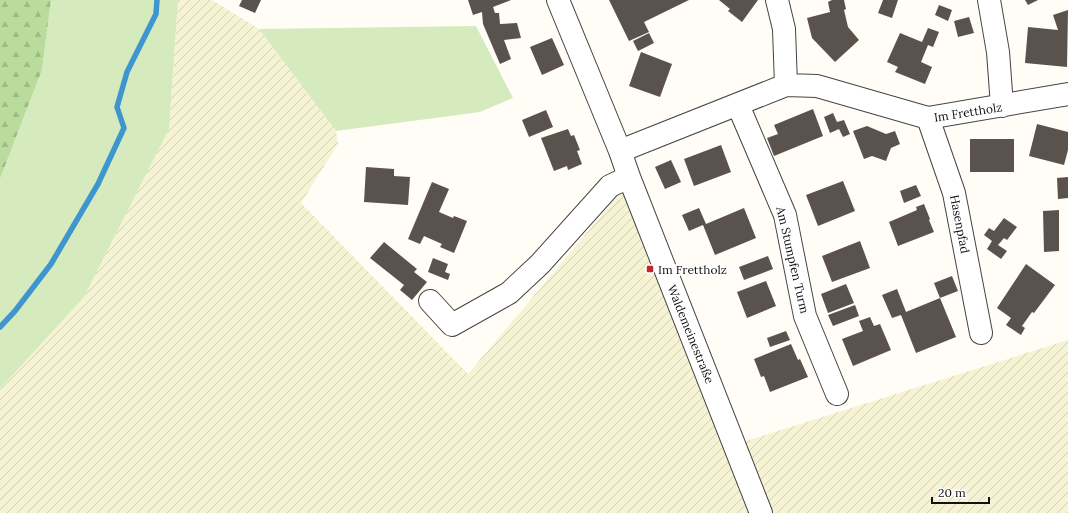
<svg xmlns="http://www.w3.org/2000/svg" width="1068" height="513" viewBox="0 0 1068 513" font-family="Lora,serif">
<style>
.farmland{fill:url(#farmland-furrows)}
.grass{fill:#d5ebbd}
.forest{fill:url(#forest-firs)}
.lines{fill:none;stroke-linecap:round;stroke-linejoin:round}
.stream{stroke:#3f96cf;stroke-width:5.5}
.building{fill:#5a524d}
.minor-casing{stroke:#444;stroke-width:24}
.minor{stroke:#fff;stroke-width:22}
.poi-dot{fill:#c4262e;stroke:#fff;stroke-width:1.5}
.labels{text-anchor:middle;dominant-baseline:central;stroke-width:4;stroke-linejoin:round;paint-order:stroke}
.street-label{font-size:12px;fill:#111;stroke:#fff}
.poi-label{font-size:12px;fill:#111;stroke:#fff;text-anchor:start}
</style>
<defs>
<pattern id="farmland-furrows" width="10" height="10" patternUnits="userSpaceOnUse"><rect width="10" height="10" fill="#f6f3d4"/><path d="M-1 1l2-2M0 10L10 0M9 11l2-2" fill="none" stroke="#d2cfb5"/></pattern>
<pattern id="forest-firs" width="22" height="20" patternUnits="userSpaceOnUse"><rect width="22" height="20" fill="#b9dc9c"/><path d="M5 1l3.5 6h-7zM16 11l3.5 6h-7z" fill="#9ebc85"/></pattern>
</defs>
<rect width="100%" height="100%" fill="#fffdf5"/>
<path class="farmland" d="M 178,0 L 212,0 L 259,29 L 336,131 L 338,144 L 301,203 L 468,374 L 538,291 L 625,187 L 755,513 L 0,513 L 0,389 L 84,297 L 169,129 Z
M 1068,340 L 1068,513 L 769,513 L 740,443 Z"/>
<path class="grass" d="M 51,0 L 178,0 L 169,129 L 84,297 L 0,389 L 0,179 L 42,70 Z
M 476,26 L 513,98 L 480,112 L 336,131 L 259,29 Z"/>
<path class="forest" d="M 0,0 L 51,0 L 42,70 L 0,179 Z"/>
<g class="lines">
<path class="stream" d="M 0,327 L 15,311 L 51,264 L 98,184 L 124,128 L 117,107 L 127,72 L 156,14 L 157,0"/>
</g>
<path class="building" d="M 242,0 L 261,0 L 255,13 L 239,6 Z
M 468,0 L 511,0 L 493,7 L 495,13 L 499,13 L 500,24 L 517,23 L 521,38 L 504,40 L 511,59 L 500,64 L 483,24 L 482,12 L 473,15 Z
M 609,0 L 689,0 L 644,22 L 649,32 L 629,41 Z
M 719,0 L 758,0 L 742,22 L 728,11 L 730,9 Z
M 832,0 L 844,0 L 846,9 L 844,10 L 848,27 L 859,40 L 835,62 L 812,38 L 807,18 L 830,12 L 828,2 Z
M 883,0 L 898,0 L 892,18 L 878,13 Z
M 1025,0 L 1038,0 L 1028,5 Z
M 939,5 L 952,10 L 948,21 L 935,15 Z
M 1068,10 L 1067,67 L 1025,63 L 1028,27 L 1058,30 L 1053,15 Z
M 969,17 L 974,33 L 958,37 L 954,21 Z
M 928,28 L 939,32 L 933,47 L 928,45 L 921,62 L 932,67 L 925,84 L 895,72 L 898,67 L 887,62 L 900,33 L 922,42 Z
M 649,33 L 654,43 L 638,51 L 633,41 Z
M 552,38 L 564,65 L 542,75 L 530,47 Z
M 641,52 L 672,64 L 660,97 L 629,86 Z
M 813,109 L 823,136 L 774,156 L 767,138 L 778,134 L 774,125 Z
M 546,110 L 553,127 L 529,137 L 522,120 Z
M 833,113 L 837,122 L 844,120 L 850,134 L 843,137 L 839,129 L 830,133 L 824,117 Z
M 1037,124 L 1068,132 L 1068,150 L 1064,165 L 1029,156 Z
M 867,126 L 886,134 L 895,131 L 900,144 L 891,148 L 886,161 L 872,156 L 864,159 L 853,131 Z
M 568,129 L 571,136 L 574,135 L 580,150 L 577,151 L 582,164 L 568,170 L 567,166 L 554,171 L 541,138 Z
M 970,139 L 1014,139 L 1014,172 L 970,172 Z
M 721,145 L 731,172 L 694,186 L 684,159 Z
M 671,160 L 681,182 L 665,189 L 655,167 Z
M 366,167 L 394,169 L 394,176 L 410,177 L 408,205 L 364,202 Z
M 1068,177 L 1068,198 L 1058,199 L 1057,178 Z
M 843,181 L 855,211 L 818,226 L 806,195 Z
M 432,182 L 449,189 L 439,212 L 453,218 L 454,216 L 467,221 L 454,253 L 440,247 L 442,244 L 424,236 L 420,244 L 408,239 Z
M 916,185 L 921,196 L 904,203 L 900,191 Z
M 924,204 L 930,219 L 929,220 L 934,232 L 898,246 L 889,222 L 917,210 L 916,207 Z
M 699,208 L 706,224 L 744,208 L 756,238 L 715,255 L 703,225 L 689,231 L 682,215 Z
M 1059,210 L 1059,251 L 1044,252 L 1043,211 Z
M 1004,218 L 1017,227 L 1007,240 L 1004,238 L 998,245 L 1007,251 L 1001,259 L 987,249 L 992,241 L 984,235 L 989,228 L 994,231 Z
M 860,241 L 870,268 L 832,282 L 822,256 Z
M 384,242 L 417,269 L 414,272 L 427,282 L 412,300 L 400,290 L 404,285 L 370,258 Z
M 768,256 L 773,269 L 744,280 L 739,267 Z
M 433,258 L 448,264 L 445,272 L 450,274 L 448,280 L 428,272 Z
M 1026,264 L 1055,285 L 1034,313 L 1032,312 L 1022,326 L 1025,328 L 1021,335 L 1006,325 L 1011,318 L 997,308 Z
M 952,276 L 958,291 L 940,298 L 934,283 Z
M 766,281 L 776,306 L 747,318 L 737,292 Z
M 846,284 L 854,303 L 828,313 L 821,294 Z
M 897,289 L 906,312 L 940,298 L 956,337 L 916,353 L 901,315 L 892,318 L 882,295 Z
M 855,305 L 859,316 L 833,326 L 828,315 Z
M 870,317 L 874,326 L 880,324 L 891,350 L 853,366 L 842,339 L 863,331 L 859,321 Z
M 786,331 L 790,340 L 770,347 L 767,338 Z
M 791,344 L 798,360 L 800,359 L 808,377 L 770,392 L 764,376 L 761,377 L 754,359 Z"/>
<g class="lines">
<defs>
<path id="minor" d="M 558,0 L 620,151 L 629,177 L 761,513
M 777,0 L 784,29 L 786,85
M 989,0 L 998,52 L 1002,106
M 738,105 L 785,215 L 805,316 L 837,394
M 928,118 L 954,193 L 981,333
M 620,151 L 786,85 L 817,86 L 928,118 L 1068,94
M 430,301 L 452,325 L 509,293 L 540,264 L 610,186 L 629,177"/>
</defs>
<use href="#minor" class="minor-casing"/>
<use href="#minor" class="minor"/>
</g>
<rect class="poi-dot" x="646" y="265" width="8" height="8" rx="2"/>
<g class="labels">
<g class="street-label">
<text transform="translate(968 112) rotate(-9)">Im Frettholz</text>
<text transform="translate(960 224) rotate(79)">Hasenpfad</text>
<text transform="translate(793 260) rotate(77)">Am Stumpfen Turm</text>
<text transform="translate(691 334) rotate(68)">Waldemeinestraße</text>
</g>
<g class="poi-label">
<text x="658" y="269">Im Frettholz</text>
</g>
</g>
<path d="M932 497v6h57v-6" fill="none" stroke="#111111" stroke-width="2"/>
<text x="938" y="497" font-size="12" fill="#111111" stroke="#ffffff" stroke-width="3" paint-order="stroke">20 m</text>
</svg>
